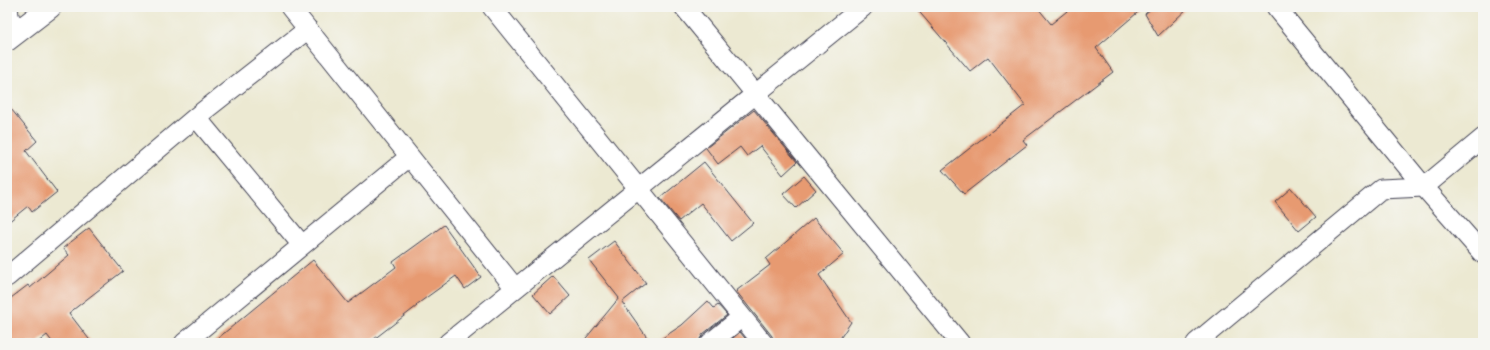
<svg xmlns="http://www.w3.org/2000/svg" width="1490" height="350" viewBox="0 0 1490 350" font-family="'Old Standard TT',serif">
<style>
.building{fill:#e79a71}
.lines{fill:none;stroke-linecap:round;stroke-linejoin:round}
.minor-casing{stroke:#404052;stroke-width:21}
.tertiary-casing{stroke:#404052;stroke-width:24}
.minor{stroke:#fff;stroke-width:19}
.tertiary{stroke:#fff;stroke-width:22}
</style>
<rect width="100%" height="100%" fill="#f6f6f2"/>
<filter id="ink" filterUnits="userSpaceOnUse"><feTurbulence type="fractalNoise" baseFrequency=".025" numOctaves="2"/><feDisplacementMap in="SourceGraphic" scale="8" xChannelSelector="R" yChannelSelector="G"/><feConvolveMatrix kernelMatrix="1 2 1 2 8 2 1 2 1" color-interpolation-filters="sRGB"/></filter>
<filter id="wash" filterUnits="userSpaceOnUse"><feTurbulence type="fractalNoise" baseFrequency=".012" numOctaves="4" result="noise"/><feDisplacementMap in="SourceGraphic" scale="16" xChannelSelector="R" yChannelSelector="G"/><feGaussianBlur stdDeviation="0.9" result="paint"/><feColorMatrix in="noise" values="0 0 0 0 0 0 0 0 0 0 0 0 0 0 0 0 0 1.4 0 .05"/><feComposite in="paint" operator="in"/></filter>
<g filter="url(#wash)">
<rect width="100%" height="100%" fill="#ece9d2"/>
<g id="blocks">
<path class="building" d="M 915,7 L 1037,7 L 1051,24 L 1072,7 L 1144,7 L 1096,48 L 1113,72 L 1023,140 L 1027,145 L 964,194 L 942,170 L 1025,105 L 988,57 L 970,71 Z
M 1153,7 L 1189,7 L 1158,36 L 1145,14 Z
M 7,104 L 37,141 L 26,151 L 57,192 L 32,212 L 28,206 L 7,223 Z
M 754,110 L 797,162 L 783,175 L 760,146 L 747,156 L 740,147 L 718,164 L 706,148 Z
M 704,162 L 753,223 L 731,241 L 701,203 L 679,221 L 660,198 Z
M 804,176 L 816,190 L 796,208 L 783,194 Z
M 1291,188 L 1316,217 L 1299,231 L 1275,202 Z
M 814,218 L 844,254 L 819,275 L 851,322 L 837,343 L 774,343 L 772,336 L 736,291 L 770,265 L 766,259 Z
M 444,225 L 481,277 L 465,289 L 456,276 L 416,305 L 417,306 L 369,343 L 212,343 L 313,260 L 348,303 L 396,267 L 393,262 Z
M 89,228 L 123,271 L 69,313 L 92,343 L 53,343 L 47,335 L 37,343 L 7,343 L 7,301 L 28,285 L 30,288 L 69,255 L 63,248 Z
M 614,241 L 646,283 L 622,302 L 651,343 L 582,343 L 619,298 L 589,260 Z
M 553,276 L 570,296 L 550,314 L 533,294 Z
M 708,301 L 714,308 L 718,305 L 727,315 L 703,334 L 700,339 L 699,343 L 655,343 L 682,325 Z
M 740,332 L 749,343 L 727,343 Z"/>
</g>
</g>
<g filter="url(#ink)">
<use href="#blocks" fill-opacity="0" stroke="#404052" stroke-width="1"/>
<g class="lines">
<defs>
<path id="minor" d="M 290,7 L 515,288
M 492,7 L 763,343
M 684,7 L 960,343
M 1276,7 L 1424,187 L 1483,254
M 196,117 L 302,245
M 7,277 L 196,117 L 308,29
M 184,343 L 409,157
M 448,343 L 863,7
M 710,343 L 742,317
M 1196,343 L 1381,189 L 1424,187 L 1483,138"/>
<path id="tertiary" d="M 7,10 C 7,21 11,25 21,29
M 7,40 L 50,7"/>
</defs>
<use href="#minor" class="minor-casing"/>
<use href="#tertiary" class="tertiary-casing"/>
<use href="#minor" class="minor"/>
<use href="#tertiary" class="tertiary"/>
</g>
</g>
<rect width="1490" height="350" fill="none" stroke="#f6f6f2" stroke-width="24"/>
</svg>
